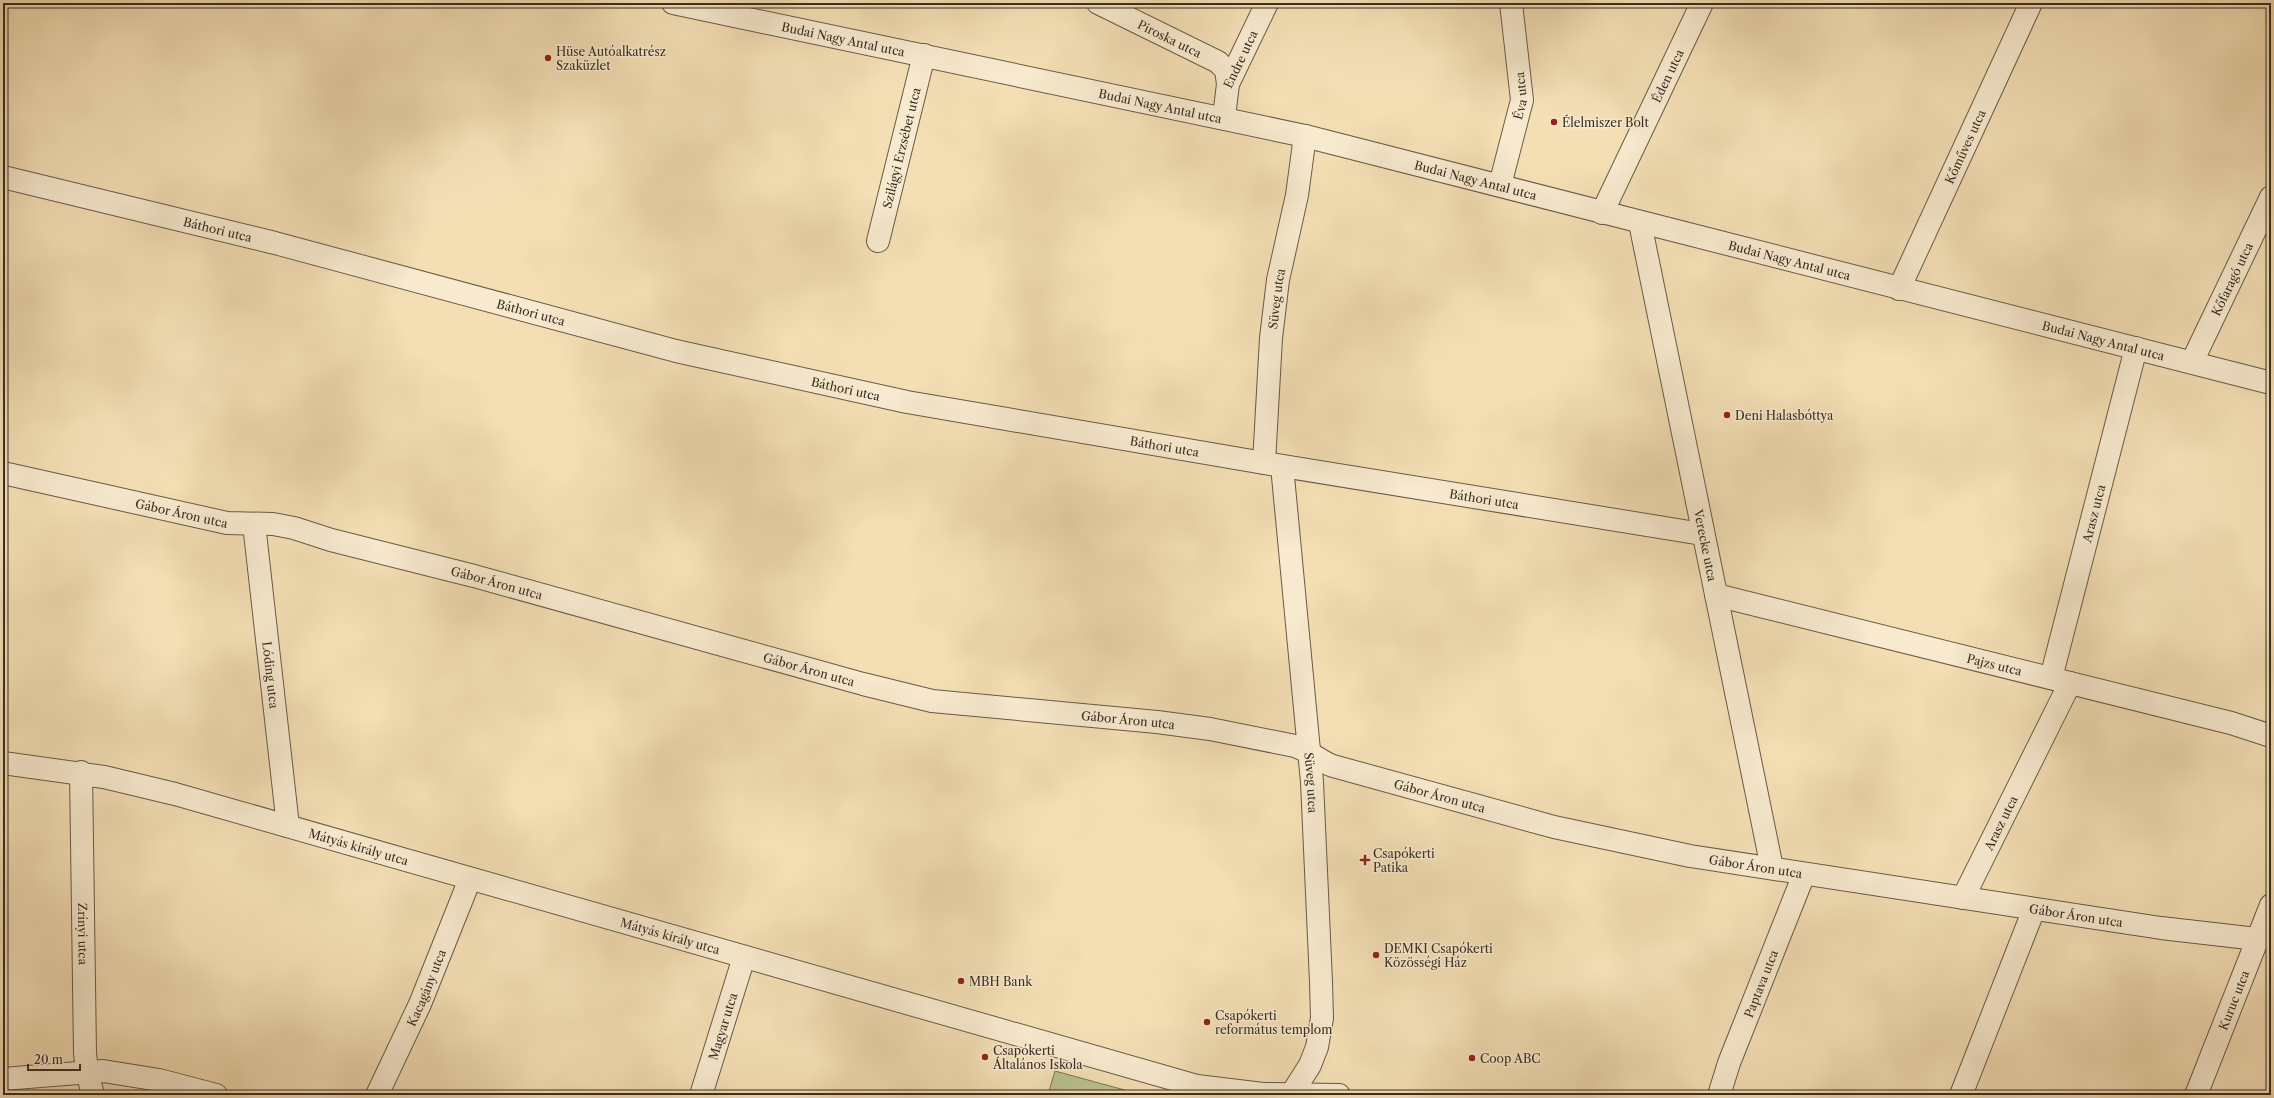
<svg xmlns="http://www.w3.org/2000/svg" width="2274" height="1098" viewBox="0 0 2274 1098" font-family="'Libre Caslon Text',serif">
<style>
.park{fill:#bac28e;stroke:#7a7858}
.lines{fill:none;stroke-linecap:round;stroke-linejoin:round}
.minor-casing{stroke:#685a46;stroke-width:24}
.minor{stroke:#f8eacf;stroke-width:22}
.poi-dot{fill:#8f2418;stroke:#f8eacf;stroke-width:1.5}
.labels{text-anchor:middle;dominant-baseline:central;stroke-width:3;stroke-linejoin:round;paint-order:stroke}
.street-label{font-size:12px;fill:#392e21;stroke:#f8eacf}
.poi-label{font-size:12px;fill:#392e21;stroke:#f8eacf;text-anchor:start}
</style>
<rect width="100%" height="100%" fill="#f4dfb5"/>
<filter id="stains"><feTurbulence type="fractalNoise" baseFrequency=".005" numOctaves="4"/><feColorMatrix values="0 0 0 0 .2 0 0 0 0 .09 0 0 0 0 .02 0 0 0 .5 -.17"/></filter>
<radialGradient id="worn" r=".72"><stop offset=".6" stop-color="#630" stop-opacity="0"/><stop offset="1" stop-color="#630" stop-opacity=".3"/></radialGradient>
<path class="park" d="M 1055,1071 L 1143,1095 L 1062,1095 L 1049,1091 Z"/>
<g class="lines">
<defs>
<g id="minor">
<path id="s1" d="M 673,3 L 1305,136 L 2271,383"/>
<path id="s2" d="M 1098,3 L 1218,62 L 1226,70 L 1228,84"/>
<path id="s3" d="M 1224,117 L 1228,84 L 1267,3"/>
<path id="s4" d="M 3,177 L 275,243 L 676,351 L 907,402 L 1264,463 L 1702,534"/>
<path id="s5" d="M 1500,185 L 1522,100 L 1511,3"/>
<path id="s6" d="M 1602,213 L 1702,3"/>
<path id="s7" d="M 1640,223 L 1772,868"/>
<path id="s8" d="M 878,241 L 924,55"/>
<path id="s9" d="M 1899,289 L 2031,3"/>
<path id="s10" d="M 2192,362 L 2271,197"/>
<path id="s11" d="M 1264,463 L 1271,338 L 1278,280 L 1297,195 L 1305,136"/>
<path id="s12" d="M 1282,466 L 1312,782 L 1321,982 L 1322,1018 L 1317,1047 L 1310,1065 L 1291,1095"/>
<path id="s13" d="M 3,473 L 227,523 L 273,524 L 294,528 L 331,540 L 474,576 L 863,684 L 932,701 L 1157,722 L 1210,729 L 1295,746 C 1310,751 1319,761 1333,766 L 1554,827 L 1690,856 L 2161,928 L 2257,939"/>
<path id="s14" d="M 254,524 L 288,826"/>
<path id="s15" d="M 1716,595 L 2231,723 L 2271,736"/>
<path id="s16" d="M 2051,678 L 2136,348"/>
<path id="s17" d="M 3,763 L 104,777 L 175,794 L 1197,1086 L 1263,1094 L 1339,1095"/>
<path id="s18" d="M 81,772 L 85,1053 L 87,1071 L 93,1095"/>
<path id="s19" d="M 1963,898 L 2070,683"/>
<path d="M 3,1079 L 103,1071 L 159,1080 L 216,1095"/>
<path id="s20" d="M 377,1095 L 420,1004 L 470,879"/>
<path id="s21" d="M 701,1095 L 744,957"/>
<path id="s22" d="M 1719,1095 L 1729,1063 L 1804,874"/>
<path d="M 1961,1095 L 2034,909"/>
<path id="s23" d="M 2196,1095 L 2271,905"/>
</g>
</defs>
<use href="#minor" class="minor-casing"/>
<use href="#minor" class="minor"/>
</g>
<g class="poi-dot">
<circle cx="548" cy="58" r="4"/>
<circle cx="1554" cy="122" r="4"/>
<circle cx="1727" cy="415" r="4"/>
<path d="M1363 854h4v4h4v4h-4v4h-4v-4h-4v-4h4z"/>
<circle cx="1376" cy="955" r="4"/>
<circle cx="961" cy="981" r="4"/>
<circle cx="1207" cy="1022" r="4"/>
<circle cx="985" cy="1057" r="4"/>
<circle cx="1472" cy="1058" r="4"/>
</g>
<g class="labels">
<g class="street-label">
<text stroke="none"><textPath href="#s1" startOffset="174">Budai Nagy Antal utca</textPath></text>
<text stroke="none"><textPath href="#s2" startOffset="80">Piroska utca</textPath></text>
<text stroke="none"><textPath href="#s3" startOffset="61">Endre utca</textPath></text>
<text stroke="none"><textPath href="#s6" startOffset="152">Éden utca</textPath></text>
<text stroke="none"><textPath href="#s5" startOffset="92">Éva utca</textPath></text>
<text stroke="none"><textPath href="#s1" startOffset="498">Budai Nagy Antal utca</textPath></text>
<text stroke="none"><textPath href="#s9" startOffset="157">Kőműves utca</textPath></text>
<text stroke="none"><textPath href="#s8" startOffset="96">Szilágyi Erzsébet utca</textPath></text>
<text stroke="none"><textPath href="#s1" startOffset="822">Budai Nagy Antal utca</textPath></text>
<text stroke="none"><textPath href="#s4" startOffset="221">Báthori utca</textPath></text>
<text stroke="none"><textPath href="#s1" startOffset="1146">Budai Nagy Antal utca</textPath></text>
<text stroke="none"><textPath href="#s10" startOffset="92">Kőfaragó utca</textPath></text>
<text stroke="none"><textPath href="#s11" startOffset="165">Süveg utca</textPath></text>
<text stroke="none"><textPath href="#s4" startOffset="545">Báthori utca</textPath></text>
<text stroke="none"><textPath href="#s1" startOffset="1470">Budai Nagy Antal utca</textPath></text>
<text stroke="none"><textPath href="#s4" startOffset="869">Báthori utca</textPath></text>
<text stroke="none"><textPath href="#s4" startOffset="1193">Báthori utca</textPath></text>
<text stroke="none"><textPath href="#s4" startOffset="1517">Báthori utca</textPath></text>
<text stroke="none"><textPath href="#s13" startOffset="183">Gábor Áron utca</textPath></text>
<text stroke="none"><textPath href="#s16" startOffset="170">Arasz utca</textPath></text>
<text stroke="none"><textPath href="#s7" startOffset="329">Verecke utca</textPath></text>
<text stroke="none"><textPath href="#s13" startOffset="507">Gábor Áron utca</textPath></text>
<text stroke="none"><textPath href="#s15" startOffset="287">Pajzs utca</textPath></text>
<text stroke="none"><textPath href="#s13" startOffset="831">Gábor Áron utca</textPath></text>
<text stroke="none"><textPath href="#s14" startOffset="152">Lóding utca</textPath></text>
<text stroke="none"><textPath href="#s13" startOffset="1155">Gábor Áron utca</textPath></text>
<text stroke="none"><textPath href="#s12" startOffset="318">Süveg utca</textPath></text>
<text stroke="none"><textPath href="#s13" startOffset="1478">Gábor Áron utca</textPath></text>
<text stroke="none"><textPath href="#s19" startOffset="84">Arasz utca</textPath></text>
<text stroke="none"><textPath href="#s17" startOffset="366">Mátyás király utca</textPath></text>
<text stroke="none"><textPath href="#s13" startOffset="1802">Gábor Áron utca</textPath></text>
<text stroke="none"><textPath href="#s13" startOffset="2126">Gábor Áron utca</textPath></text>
<text stroke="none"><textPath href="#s18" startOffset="162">Zrínyi utca</textPath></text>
<text stroke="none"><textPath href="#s17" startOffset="690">Mátyás király utca</textPath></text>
<text stroke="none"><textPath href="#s22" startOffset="119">Paptava utca</textPath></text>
<text stroke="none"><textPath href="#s20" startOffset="118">Kacagány utca</textPath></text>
<text stroke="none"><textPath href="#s23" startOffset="102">Kuruc utca</textPath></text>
<text stroke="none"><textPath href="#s21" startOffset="72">Magyar utca</textPath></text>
</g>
<g class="poi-label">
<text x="556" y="51">Hüse Autóalkatrész<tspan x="556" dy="14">Szaküzlet</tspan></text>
<text x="1562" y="122">Élelmiszer Bolt</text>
<text x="1735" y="415">Deni Halasbóttya</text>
<text x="1373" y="853">Csapókerti<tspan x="1373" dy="14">Patika</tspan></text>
<text x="1384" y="948">DEMKI Csapókerti<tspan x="1384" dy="14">Közösségi Ház</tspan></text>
<text x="969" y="981">MBH Bank</text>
<text x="1215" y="1015">Csapókerti<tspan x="1215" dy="14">református templom</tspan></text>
<text x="993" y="1050">Csapókerti<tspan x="993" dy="14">Általános Iskola</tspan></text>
<text x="1480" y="1058">Coop ABC</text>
</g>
</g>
<rect width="2274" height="1098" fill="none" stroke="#f4dfb5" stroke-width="16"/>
<rect x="4" y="4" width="2266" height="1090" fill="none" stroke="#392e21" stroke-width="2"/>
<rect x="8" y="8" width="2258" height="1082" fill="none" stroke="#392e21"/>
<path d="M28 1064v6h52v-6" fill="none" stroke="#392e21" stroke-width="2"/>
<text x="34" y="1064" font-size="12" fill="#392e21" stroke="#f8eacf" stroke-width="3" paint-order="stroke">20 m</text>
<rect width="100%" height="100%" filter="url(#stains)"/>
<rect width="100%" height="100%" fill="url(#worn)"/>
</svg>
